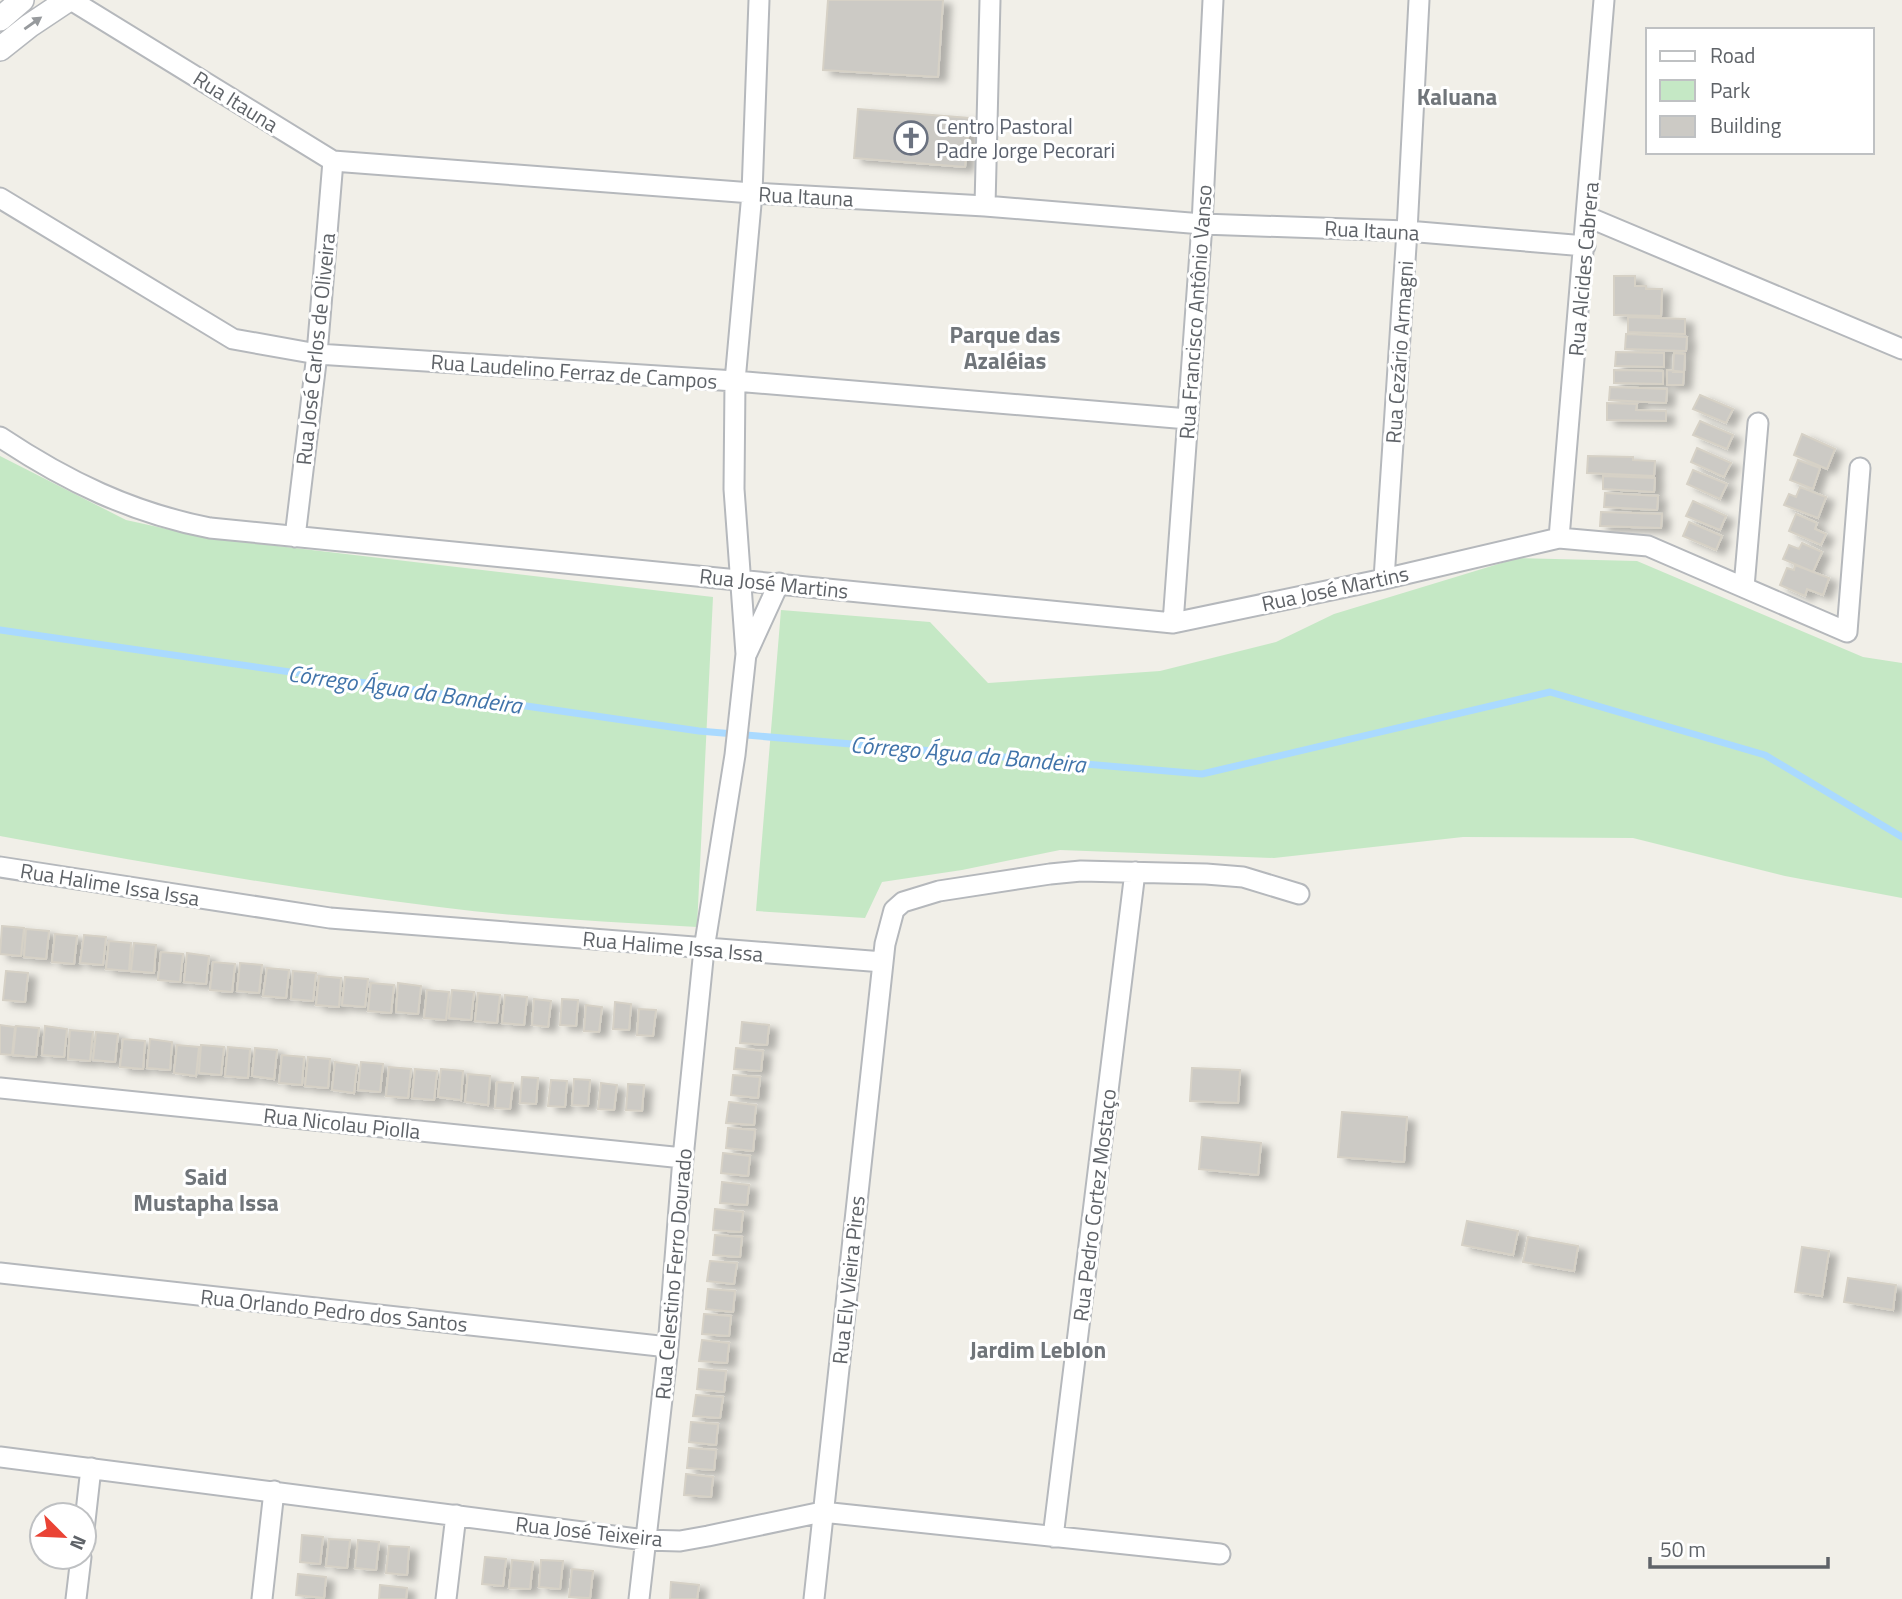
<svg xmlns="http://www.w3.org/2000/svg" width="1902" height="1599" viewBox="0 0 1902 1599" font-family="'Titillium Web',sans-serif">
<style>
.green{fill:#c5e8c5}
.lines{fill:none;stroke-linecap:round;stroke-linejoin:round}
.stream{stroke:#aadaff;stroke-width:7}
.building{fill:#cccac5;stroke:#d6d1c6;stroke-width:2;filter:url(#shadow)}
.minor-casing{stroke:#b5b8bc;stroke-width:23}
.tertiary-casing{stroke:#b5b8bc;stroke-width:26}
.minor{stroke:#fff;stroke-width:19}
.tertiary{stroke:#fff;stroke-width:23}
.oneway{fill:#979a9d}
.labels{text-anchor:middle;dominant-baseline:central;stroke-width:6;stroke-linejoin:round;paint-order:stroke}
.street-label{font-size:21px;fill:#5f6368;stroke:#fff}
.worship-label{font-size:21px;fill:#5b616d;stroke:#fff;text-anchor:start}
.neighbourhood-label{font-size:23px;font-weight:bold;fill:#70757a;stroke:#fff}
.water-label{font-size:23px;font-style:italic;fill:#4174aa;stroke:#fff}
</style>
<defs>
<filter id="shadow"><feDropShadow dx="8" dy="4.5" stdDeviation="3.5" flood-color="#0004"/></filter>
</defs>
<rect width="100%" height="100%" fill="#f1efe8"/>
<path class="green" d="M 0,456 L 126,520 L 208,538 L 713,597 L 697,927 C 611,922 525,918 439,907 C 292,889 146,863 0,836 Z
M 1518,558 L 1637,561 L 1863,657 L 1902,663 L 1902,898 L 1785,876 L 1633,838 L 1463,837 L 1274,858 L 1060,850 L 962,870 L 882,882 L 865,918 L 756,911 L 781,610 L 930,622 L 988,683 L 1160,671 L 1276,642 L 1334,614 Z"/>
<g class="lines">
<path class="stream" d="M 0,630 L 699,731 L 1202,774 L 1550,692 L 1765,755 L 1902,837"/>
</g>
<path class="building" d="M 828,0 L 943,0 L 938,77 L 823,70 Z
M 858,109 L 969,118 L 965,167 L 854,158 Z
M 1614,276 L 1635,276 L 1635,286 L 1646,286 L 1646,289 L 1662,289 L 1661,316 L 1614,315 Z
M 1628,317 L 1685,319 L 1685,334 L 1628,332 Z
M 1626,334 L 1687,337 L 1686,351 L 1625,349 Z
M 1616,352 L 1664,353 L 1664,367 L 1615,366 Z
M 1674,353 L 1685,354 L 1684,372 L 1673,372 Z
M 1614,370 L 1663,371 L 1663,384 L 1614,383 Z
M 1667,370 L 1684,372 L 1683,385 L 1667,385 Z
M 1610,387 L 1667,389 L 1666,403 L 1609,400 Z
M 1700,395 L 1733,409 L 1726,423 L 1693,409 Z
M 1607,403 L 1637,404 L 1636,410 L 1666,411 L 1666,421 L 1607,420 Z
M 1700,421 L 1733,435 L 1727,449 L 1693,435 Z
M 1802,434 L 1835,449 L 1827,469 L 1794,455 Z
M 1697,448 L 1731,463 L 1724,477 L 1691,462 Z
M 1588,456 L 1633,457 L 1633,460 L 1655,461 L 1654,476 L 1587,473 Z
M 1798,460 L 1820,468 L 1813,489 L 1790,480 Z
M 1693,470 L 1727,484 L 1720,499 L 1687,484 Z
M 1603,476 L 1655,478 L 1654,492 L 1603,489 Z
M 1800,487 L 1826,497 L 1818,518 L 1784,505 L 1789,494 L 1796,497 Z
M 1605,493 L 1658,496 L 1657,510 L 1604,507 Z
M 1693,501 L 1726,516 L 1720,530 L 1686,516 Z
M 1601,512 L 1662,514 L 1661,528 L 1600,526 Z
M 1796,514 L 1817,523 L 1815,529 L 1826,534 L 1821,545 L 1789,531 Z
M 1689,522 L 1722,536 L 1716,550 L 1683,536 Z
M 1802,543 L 1822,552 L 1813,572 L 1783,559 L 1789,545 L 1799,549 Z
M 1795,565 L 1829,578 L 1823,595 L 1807,589 L 1805,596 L 1780,585 L 1787,568 L 1794,570 Z
M 2,926 L 24,928 L 21,956 L 0,954 Z
M 26,929 L 49,931 L 46,959 L 24,957 Z
M 55,934 L 77,936 L 74,964 L 52,962 Z
M 84,935 L 106,937 L 103,965 L 80,963 Z
M 109,941 L 131,943 L 129,971 L 106,969 Z
M 134,943 L 156,945 L 154,973 L 131,971 Z
M 161,952 L 183,954 L 180,982 L 158,980 Z
M 187,953 L 209,956 L 206,984 L 184,982 Z
M 213,962 L 235,964 L 232,992 L 210,990 Z
M 240,963 L 262,965 L 259,993 L 237,991 Z
M 267,968 L 289,970 L 286,998 L 263,996 Z
M 6,971 L 28,973 L 25,1002 L 3,1000 Z
M 293,971 L 316,973 L 313,1001 L 291,999 Z
M 319,976 L 341,978 L 339,1007 L 316,1005 Z
M 345,977 L 368,979 L 365,1007 L 342,1005 Z
M 371,983 L 394,985 L 391,1013 L 368,1011 Z
M 398,983 L 421,986 L 418,1014 L 396,1012 Z
M 427,990 L 449,992 L 446,1020 L 424,1018 Z
M 452,990 L 474,992 L 471,1020 L 449,1018 Z
M 478,993 L 500,995 L 497,1023 L 475,1021 Z
M 505,995 L 527,997 L 524,1025 L 502,1023 Z
M 534,999 L 551,1001 L 548,1027 L 532,1025 Z
M 562,999 L 578,1000 L 576,1026 L 560,1025 Z
M 615,1002 L 631,1004 L 629,1030 L 613,1029 Z
M 586,1005 L 602,1007 L 599,1032 L 584,1031 Z
M 639,1009 L 656,1010 L 653,1036 L 637,1035 Z
M 742,1022 L 769,1025 L 767,1045 L 740,1043 Z
M 0,1025 L 15,1027 L 12,1055 L 0,1054 Z
M 16,1026 L 39,1028 L 36,1057 L 13,1055 Z
M 45,1026 L 67,1029 L 64,1057 L 42,1055 Z
M 70,1030 L 93,1032 L 90,1061 L 68,1059 Z
M 96,1032 L 118,1034 L 115,1062 L 93,1060 Z
M 123,1039 L 145,1041 L 143,1069 L 120,1067 Z
M 150,1039 L 172,1042 L 170,1070 L 147,1068 Z
M 177,1045 L 199,1047 L 196,1076 L 174,1073 Z
M 201,1045 L 224,1047 L 221,1075 L 199,1073 Z
M 228,1047 L 250,1049 L 248,1078 L 225,1076 Z
M 255,1048 L 277,1050 L 274,1079 L 252,1076 Z
M 736,1048 L 763,1051 L 761,1071 L 734,1069 Z
M 282,1055 L 304,1057 L 302,1085 L 279,1083 Z
M 308,1057 L 330,1059 L 328,1088 L 305,1086 Z
M 335,1062 L 357,1065 L 354,1093 L 332,1090 Z
M 361,1062 L 383,1064 L 380,1092 L 358,1090 Z
M 389,1067 L 411,1069 L 408,1098 L 386,1096 Z
M 1192,1068 L 1240,1070 L 1238,1103 L 1190,1101 Z
M 415,1069 L 437,1071 L 434,1100 L 412,1098 Z
M 441,1069 L 463,1071 L 461,1100 L 438,1097 Z
M 468,1074 L 490,1076 L 488,1105 L 465,1102 Z
M 733,1075 L 760,1077 L 758,1098 L 731,1095 Z
M 522,1077 L 538,1078 L 536,1104 L 520,1103 Z
M 574,1079 L 590,1080 L 588,1106 L 572,1105 Z
M 551,1080 L 567,1081 L 565,1107 L 548,1106 Z
M 497,1082 L 513,1083 L 510,1109 L 495,1108 Z
M 601,1083 L 617,1085 L 614,1110 L 598,1109 Z
M 628,1084 L 644,1085 L 642,1111 L 626,1110 Z
M 729,1102 L 756,1105 L 754,1125 L 726,1123 Z
M 1342,1112 L 1407,1117 L 1404,1162 L 1338,1157 Z
M 728,1128 L 755,1130 L 753,1151 L 726,1148 Z
M 1202,1137 L 1261,1143 L 1258,1175 L 1199,1169 Z
M 723,1153 L 750,1156 L 748,1176 L 721,1173 Z
M 722,1182 L 749,1185 L 747,1205 L 720,1203 Z
M 715,1209 L 743,1212 L 741,1232 L 713,1230 Z
M 1467,1221 L 1518,1231 L 1513,1255 L 1462,1245 Z
M 715,1235 L 742,1237 L 740,1257 L 713,1255 Z
M 1528,1237 L 1578,1246 L 1574,1271 L 1523,1262 Z
M 1802,1247 L 1829,1251 L 1822,1296 L 1795,1292 Z
M 710,1261 L 737,1263 L 734,1284 L 707,1281 Z
M 1848,1278 L 1896,1285 L 1893,1310 L 1844,1302 Z
M 708,1289 L 735,1291 L 733,1312 L 706,1309 Z
M 704,1314 L 731,1316 L 729,1336 L 702,1334 Z
M 702,1340 L 729,1343 L 727,1363 L 699,1361 Z
M 699,1369 L 726,1371 L 724,1392 L 697,1389 Z
M 696,1395 L 723,1397 L 720,1418 L 693,1416 Z
M 691,1422 L 718,1424 L 716,1445 L 689,1442 Z
M 689,1448 L 716,1450 L 714,1470 L 687,1468 Z
M 686,1474 L 713,1477 L 711,1497 L 684,1495 Z
M 302,1535 L 323,1537 L 320,1564 L 300,1562 Z
M 329,1539 L 350,1540 L 347,1568 L 326,1566 Z
M 358,1540 L 379,1542 L 376,1570 L 355,1568 Z
M 389,1546 L 409,1547 L 407,1575 L 386,1573 Z
M 485,1557 L 506,1559 L 503,1586 L 482,1584 Z
M 512,1560 L 533,1562 L 530,1589 L 509,1588 Z
M 541,1560 L 563,1561 L 560,1589 L 539,1587 Z
M 572,1569 L 593,1571 L 590,1598 L 569,1597 Z
M 298,1574 L 326,1577 L 324,1598 L 296,1595 Z
M 671,1582 L 699,1585 L 697,1599 L 670,1599 Z
M 380,1585 L 407,1588 L 406,1599 L 379,1599 Z"/>
<g class="lines">
<defs>
<path id="minor" d="M 71,0 L 333,161 L 752,193 L 985,206 L 1202,224 L 1407,231 L 1585,246
M 0,198 L 233,339 L 317,354 L 735,381 L 1188,419
M 985,206 L 990,0
M 1588,217 L 1902,349
M 0,437 C 66,481 132,513 210,528 L 1173,623 L 1384,579 L 1559,538 L 1648,546 L 1847,632 L 1860,468
M 295,537 L 317,354 L 333,161
M 1559,538 L 1604,0
M 1384,579 L 1407,231 L 1419,0
M 1744,587 L 1758,423
M 1173,623 L 1202,224 L 1213,0
M 747,653 L 779,583
M 0,867 L 330,918 L 883,962
M 0,1088 L 683,1158
M 0,1273 L 668,1347
M 0,1457 L 645,1540 L 680,1541 L 708,1536 L 822,1512 L 1220,1554
M 84,1530 L 91,1468
M 1053,1537 L 1135,872
M 76,1599 L 81,1557
M 262,1599 L 274,1491
M 446,1599 L 456,1515
M 639,1599 L 668,1347 L 683,1158 L 704,949 L 735,755 L 746,654 L 734,489 L 735,381 L 752,193 L 759,0
M 814,1599 L 885,944 L 894,910 L 903,902 L 939,891 L 1050,874 L 1081,871 L 1206,874 L 1243,877 L 1299,894"/>
<path id="tertiary" d="M 0,19 L 22,0
M 0,49 L 29,26 L 68,0"/>
</defs>
<use href="#minor" class="minor-casing"/>
<use href="#tertiary" class="tertiary-casing"/>
<use href="#minor" class="minor"/>
<use href="#tertiary" class="tertiary"/>
</g>
<defs><path id="oneway-solid" d="M-6-.8H1V-3.2L6.5 0L1 3.2V.8H-6Z" transform="scale(1.75)"/></defs>
<use class="oneway" href="#oneway-solid" transform="translate(33 23) rotate(-35)"/>
<defs>
<symbol id="church-ring" viewBox="-11 -11 22 22"><circle r="9.5" fill="#fff" stroke="#6b7280" stroke-width="1.5"/><path d="M-1.2-6h2.4v3.5h3.3v2.4h-3.3V6h-2.4V-.1h-3.3v-2.4h3.3Z" fill="#6b7280"/></symbol>
</defs>
<g fill-rule="evenodd">
<use href="#church-ring" x="892" y="119" width="38" height="38"/>
</g>
<g class="labels">
<g class="street-label">
<text transform="translate(236 101) rotate(32)">Rua Itauna</text>
<text transform="translate(806 196) rotate(3)">Rua Itauna</text>
<text transform="translate(1372 230) rotate(3)">Rua Itauna</text>
<text transform="translate(1583 269) rotate(-85)">Rua Alcides Cabrera</text>
<text transform="translate(1195 312) rotate(-86)">Rua Francisco Antônio Vanso</text>
<text transform="translate(315 349) rotate(-84)">Rua José Carlos de Oliveira</text>
<text transform="translate(1399 352) rotate(-86)">Rua Cezário Armagni</text>
<text transform="translate(574 371) rotate(4)">Rua Laudelino Ferraz de Campos</text>
<text transform="translate(774 583) rotate(6)">Rua José Martins</text>
<text transform="translate(1335 588) rotate(-12)">Rua José Martins</text>
<text transform="translate(110 884) rotate(9)">Rua Halime Issa Issa</text>
<text transform="translate(673 946) rotate(5)">Rua Halime Issa Issa</text>
<text transform="translate(342 1123) rotate(6)">Rua Nicolau Piolla</text>
<text transform="translate(1094 1205) rotate(-83)">Rua Pedro Cortez Mostaço</text>
<text transform="translate(673 1274) rotate(-85)">Rua Celestino Ferro Dourado</text>
<text transform="translate(848 1280) rotate(-84)">Rua Ely Vieira Pires</text>
<text transform="translate(334 1310) rotate(6)">Rua Orlando Pedro dos Santos</text>
<text transform="translate(589 1531) rotate(6)">Rua José Teixeira</text>
</g>
<g class="worship-label">
<text x="936" y="126">Centro Pastoral<tspan x="936" dy="24">Padre Jorge Pecorari</tspan></text>
</g>
<g class="neighbourhood-label">
<text x="1457" y="96">Kaluana</text>
<text x="1005" y="334">Parque das<tspan x="1005" dy="26">Azaléias</tspan></text>
<text x="206" y="1176">Said<tspan x="206" dy="26">Mustapha Issa</tspan></text>
<text x="1038" y="1349">Jardim Leblon</text>
</g>
<g class="water-label">
<text transform="translate(405 689) rotate(8)">Córrego Água da Bandeira</text>
<text transform="translate(968 754) rotate(5)">Córrego Água da Bandeira</text>
</g>
</g>
<rect x="1646" y="28" width="228" height="126" fill="#ffffff" stroke="#bfc1c3" stroke-width="2"/>
<rect x="1660" y="51" width="35" height="10" fill="#ffffff" stroke="#bfc1c3" stroke-width="2"/>
<text x="1710" y="63" font-size="21" fill="#5f6368">Road</text>
<rect x="1660" y="80" width="35" height="21" fill="#c5e8c5" stroke="#bfc1c3" stroke-width="2"/>
<text x="1710" y="98" font-size="21" fill="#5f6368">Park</text>
<rect x="1660" y="116" width="35" height="21" fill="#cccac5" stroke="#bfc1c3" stroke-width="2"/>
<text x="1710" y="133" font-size="21" fill="#5f6368">Building</text>
<g transform="translate(63 1536) rotate(114)"><circle r="33" fill="#ffffff" stroke="#bfc1c3" stroke-width="2"/>
<path d="M0-5L12 26L0 18L-12 26Z" fill="#ea4335"/>
<text y="-10" font-size="19" font-weight="bold" text-anchor="middle" fill="#5f6368">N</text>
</g>
<path d="M1650 1557v10h178v-10" fill="none" stroke="#5f6368" stroke-width="3.5"/>
<text x="1660" y="1557" font-size="21" fill="#5f6368" stroke="#ffffff" stroke-width="5" paint-order="stroke">50 m</text>
</svg>
